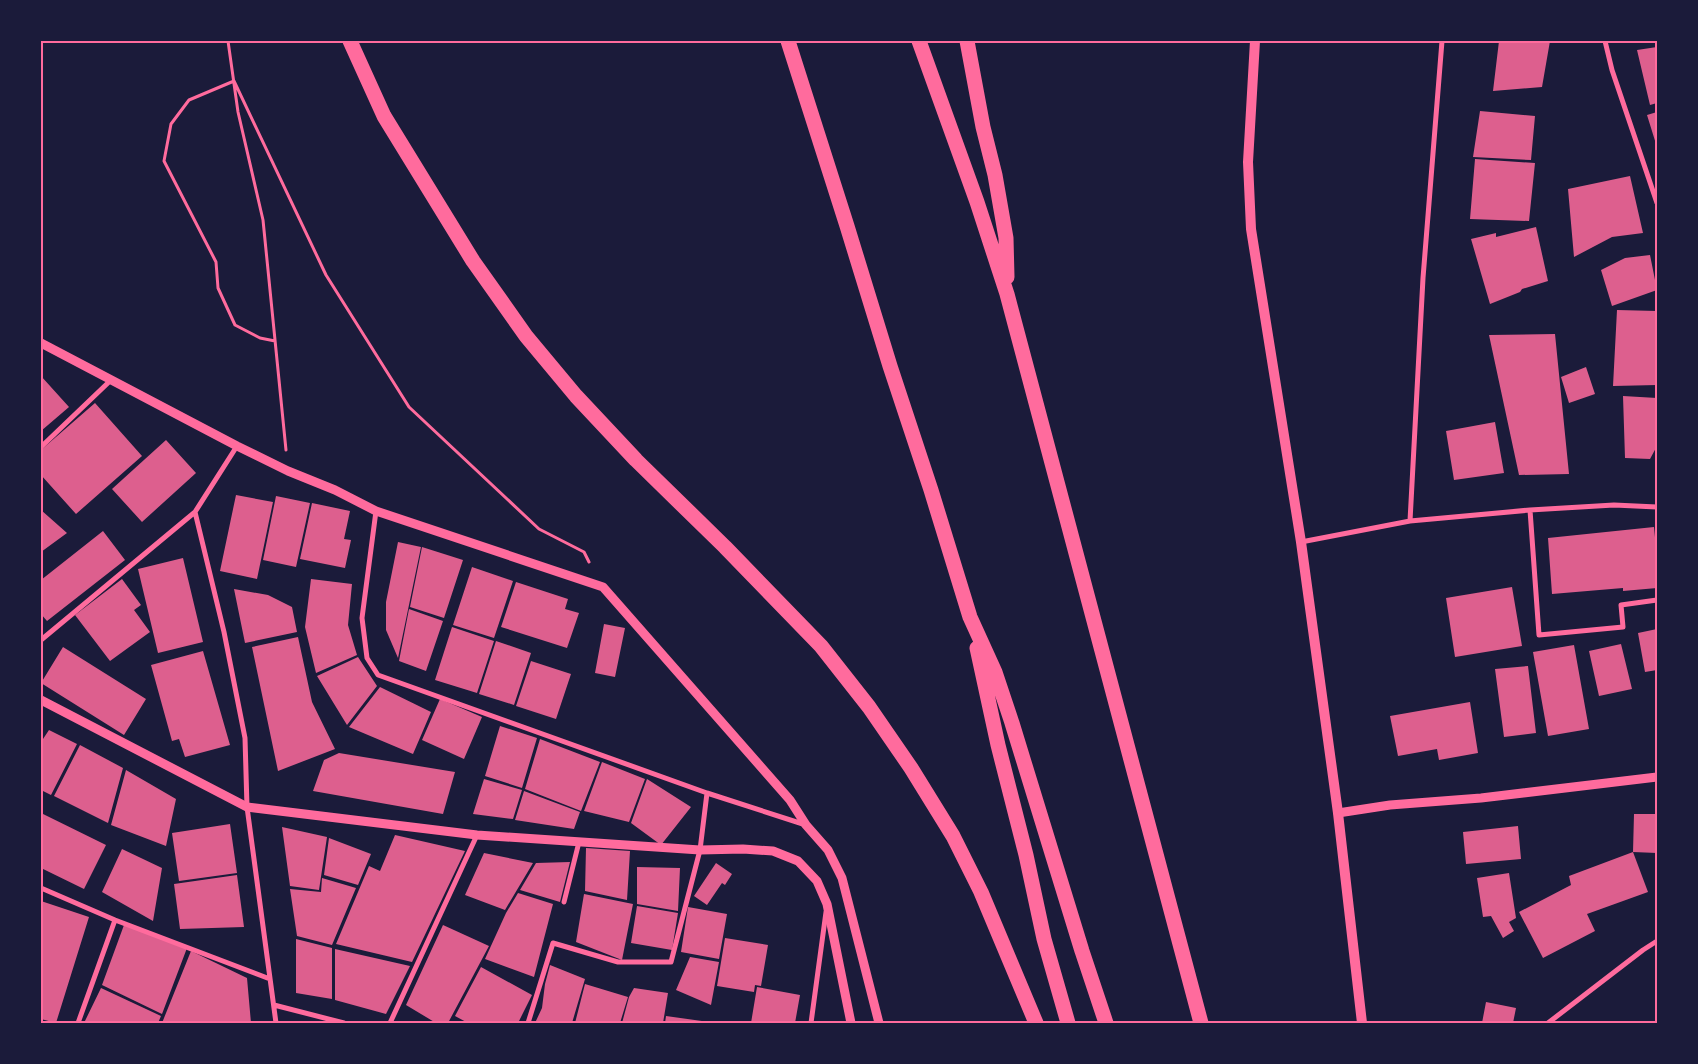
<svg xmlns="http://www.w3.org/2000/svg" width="1698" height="1064" viewBox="0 0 1698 1064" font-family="'Fira Sans',sans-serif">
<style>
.building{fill:#dd5f8e}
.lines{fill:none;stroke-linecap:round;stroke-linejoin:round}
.path{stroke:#ff6b9d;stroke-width:3}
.minor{stroke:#ff6b9d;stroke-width:5}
.tertiary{stroke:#ff6b9d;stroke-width:9}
.secondary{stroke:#ff6b9d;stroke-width:10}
.motorway{stroke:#ff6b9d;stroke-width:15}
.neatline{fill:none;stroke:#ff6b9d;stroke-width:2}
</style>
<rect width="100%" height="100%" fill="#1b1b3a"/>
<path class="building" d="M 1499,41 L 1550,41 L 1542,87 L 1493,91 Z
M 1657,47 L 1657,103 L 1650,105 L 1637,50 Z
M 1480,111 L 1535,116 L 1531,160 L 1473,157 Z
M 1657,112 L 1657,144 L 1656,144 L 1647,115 Z
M 1475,159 L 1535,163 L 1529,221 L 1470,219 Z
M 1630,176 L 1643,233 L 1612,237 L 1574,257 L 1568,189 Z
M 1536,227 L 1548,281 L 1522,289 L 1520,292 L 1490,304 L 1471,239 L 1496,233 L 1496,237 Z
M 1650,255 L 1657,290 L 1612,306 L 1601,270 L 1625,258 Z
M 1617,310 L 1657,311 L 1657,385 L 1613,386 Z
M 1555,334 L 1569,474 L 1519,475 L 1489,335 Z
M 1586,367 L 1595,394 L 1569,403 L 1561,377 Z
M 41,376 L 69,407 L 41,431 Z
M 1623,396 L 1657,398 L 1657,446 L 1650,459 L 1625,458 Z
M 95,403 L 142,456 L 76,514 L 41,475 L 41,450 Z
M 1495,422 L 1504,473 L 1454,480 L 1446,431 Z
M 166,440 L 196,473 L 142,522 L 112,489 Z
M 236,495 L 273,502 L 257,579 L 220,571 Z
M 276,496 L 310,503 L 296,567 L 263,560 Z
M 312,503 L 350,511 L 344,539 L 351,540 L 345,568 L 300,559 Z
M 41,510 L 67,533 L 41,552 Z
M 1654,527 L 1657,558 L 1657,588 L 1623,591 L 1623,588 L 1552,594 L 1548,538 Z
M 103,531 L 125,560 L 47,621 L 41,614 L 41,580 Z
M 398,542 L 421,547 L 398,658 L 386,630 L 386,602 Z
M 422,547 L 463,560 L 444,618 L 410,607 Z
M 183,558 L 203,642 L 158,653 L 138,569 Z
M 472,567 L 513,581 L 494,638 L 453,625 Z
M 122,579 L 141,605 L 134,610 L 150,632 L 110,661 L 75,615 Z
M 311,579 L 352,584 L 348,625 L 357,655 L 316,673 L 305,627 Z
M 516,582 L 568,599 L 565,609 L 579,613 L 567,648 L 501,627 Z
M 1512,587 L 1522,646 L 1455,657 L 1446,598 Z
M 234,589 L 268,595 L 292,607 L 297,632 L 245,643 Z
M 409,609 L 443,621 L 426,671 L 399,661 Z
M 604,624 L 625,628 L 615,677 L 595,673 Z
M 452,627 L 494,641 L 477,693 L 435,680 Z
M 1657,629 L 1657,670 L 1645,672 L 1638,633 Z
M 298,637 L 312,702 L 335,749 L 278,771 L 252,647 Z
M 496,641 L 531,653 L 514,705 L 479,694 Z
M 1621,644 L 1632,689 L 1599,696 L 1589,651 Z
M 1574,645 L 1589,729 L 1548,736 L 1533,652 Z
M 63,647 L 146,699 L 124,735 L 41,683 Z
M 203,651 L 230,745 L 185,757 L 179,739 L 172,741 L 151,665 Z
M 358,657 L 377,686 L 347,725 L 317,676 Z
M 531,661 L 571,674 L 556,719 L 516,706 Z
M 1528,666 L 1536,733 L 1504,737 L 1495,669 Z
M 380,687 L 431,712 L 413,754 L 349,727 Z
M 440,699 L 482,717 L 464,759 L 422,740 Z
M 1470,702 L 1478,753 L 1439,760 L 1437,749 L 1398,756 L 1390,716 Z
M 500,726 L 537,738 L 522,788 L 485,776 Z
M 49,730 L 77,744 L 51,795 L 41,790 L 41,742 Z
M 540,739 L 600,762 L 581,811 L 525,789 Z
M 80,745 L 123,768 L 108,823 L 54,796 Z
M 339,753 L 455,772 L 443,814 L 313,791 L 324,760 Z
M 602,762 L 645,779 L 629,822 L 584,811 Z
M 126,770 L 176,799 L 166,846 L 111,825 Z
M 484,779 L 522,790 L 513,819 L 473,814 Z
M 647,779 L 691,807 L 661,845 L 631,823 Z
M 524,791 L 580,812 L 574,829 L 515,820 Z
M 41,813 L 106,845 L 84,889 L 41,868 Z
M 1634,814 L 1657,814 L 1657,853 L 1633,852 L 1648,892 L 1587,914 L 1595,931 L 1543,958 L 1519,912 L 1571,885 L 1569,876 L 1633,852 Z
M 230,824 L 237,873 L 179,881 L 172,833 Z
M 1518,826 L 1521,859 L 1466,864 L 1463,832 Z
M 282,827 L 327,837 L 319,890 L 290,886 Z
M 395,835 L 465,851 L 412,962 L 336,944 L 369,866 L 380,871 Z
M 329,838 L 371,854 L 358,885 L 324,875 Z
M 586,848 L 630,851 L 627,900 L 585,891 Z
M 122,849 L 162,868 L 153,921 L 102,892 Z
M 484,853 L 533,863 L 505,910 L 465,895 Z
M 570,862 L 560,902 L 520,890 L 536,863 Z
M 716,863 L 732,874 L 725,885 L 722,883 L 707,905 L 694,896 Z
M 637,867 L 680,868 L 678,911 L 637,904 Z
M 1509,873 L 1516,918 L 1509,922 L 1514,931 L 1503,938 L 1491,916 L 1483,917 L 1477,878 Z
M 237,875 L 244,927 L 180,929 L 174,884 Z
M 322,878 L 356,888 L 332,945 L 297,936 L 290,889 L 321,892 Z
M 518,893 L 553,904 L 534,977 L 485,959 L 506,913 Z
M 584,894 L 633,904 L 622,960 L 576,942 Z
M 41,901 L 89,917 L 56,1023 L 41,1019 Z
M 637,906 L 678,913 L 672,950 L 631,943 Z
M 688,907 L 727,914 L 719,959 L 681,952 Z
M 124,925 L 187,948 L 162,1014 L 102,985 Z
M 443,925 L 489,946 L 448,1023 L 436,1023 L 406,1005 Z
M 725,938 L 768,945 L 761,986 L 755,985 L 754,992 L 717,986 Z
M 296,939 L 332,948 L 332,999 L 296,993 Z
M 335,949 L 410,966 L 386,1014 L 335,1000 Z
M 191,951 L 247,978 L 251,1023 L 162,1023 Z
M 690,957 L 719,962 L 711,1005 L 676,990 Z
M 550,965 L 585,979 L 572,1023 L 535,1023 L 542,1008 L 545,984 Z
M 481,967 L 532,995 L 518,1023 L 468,1023 L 455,1016 Z
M 585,984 L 628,997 L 620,1023 L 575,1023 Z
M 757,987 L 800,995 L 795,1023 L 751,1023 Z
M 101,988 L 161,1016 L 158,1023 L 84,1023 Z
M 634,988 L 668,993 L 663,1023 L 622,1023 L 629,997 Z
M 1486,1002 L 1516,1008 L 1513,1023 L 1482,1023 Z
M 666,1016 L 709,1022 L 709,1023 L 665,1023 Z"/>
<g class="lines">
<path class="path" d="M 228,41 L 238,112 L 263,220 L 286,450
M 275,341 L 260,338 L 235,325 L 218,288 L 216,262 L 164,161 L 171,124 L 189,100 L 234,81 L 326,275 L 409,407 L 539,529 L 584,552 L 589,562"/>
<path class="minor" d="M 1605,41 L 1612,70 L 1657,203
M 41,447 L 111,380
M 1530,510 L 1539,635 L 1623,627 L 1621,605 L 1657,600
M 376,511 L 362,618 L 367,658 L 378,675 L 707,793 L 806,825
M 195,512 L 224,632 L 245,738 L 247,807 L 276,1023
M 1410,521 L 1423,278 L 1442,41
M 1301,542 L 1410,521 L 1530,510 L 1614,505 L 1657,507
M 41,640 L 195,512 L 237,446
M 41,888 L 115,920 L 270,979
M 564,902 L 579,842
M 274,1005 L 344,1023
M 78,1023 L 115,920
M 390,1023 L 477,835
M 528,1023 L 553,943 L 618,962 L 671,962 L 700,850 L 707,793
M 811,1023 L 826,912
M 1548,1023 L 1643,950 L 1657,941"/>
<path class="tertiary" d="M 41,343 L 237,446 L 288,471 L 335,490 L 376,511 L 603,587 L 790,800 L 806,825 L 828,850 L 842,878 L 879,1023
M 41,700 L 247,807 L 477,835 L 700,850 L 743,849 L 773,851 L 798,861 L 817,881 L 827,904 L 851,1023
M 1338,813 L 1390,805 L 1481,798 L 1657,777"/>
<path class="secondary" d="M 1255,41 L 1248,162 L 1251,229 L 1301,542 L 1338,813 L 1362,1023"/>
<path class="motorway" d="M 350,41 L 384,116 L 473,261 L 526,336 L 576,396 L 636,460 L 725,547 L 821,646 L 869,707 L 911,768 L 953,836 L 981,892 L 1036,1023
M 788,41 L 847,226 L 890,366 L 931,490 L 970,617 L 995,672 L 1012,723 L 1082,951 L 1106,1023
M 919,41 L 977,202 L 1007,294 L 1201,1023
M 967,41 L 983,127 L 995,175 L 1006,238 L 1007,277
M 977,648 L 998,745 L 1026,855 L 1044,939 L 1068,1023"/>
</g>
<rect width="1698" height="1064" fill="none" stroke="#1b1b3a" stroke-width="85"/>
<rect x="42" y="42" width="1614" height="980" class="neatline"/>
</svg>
